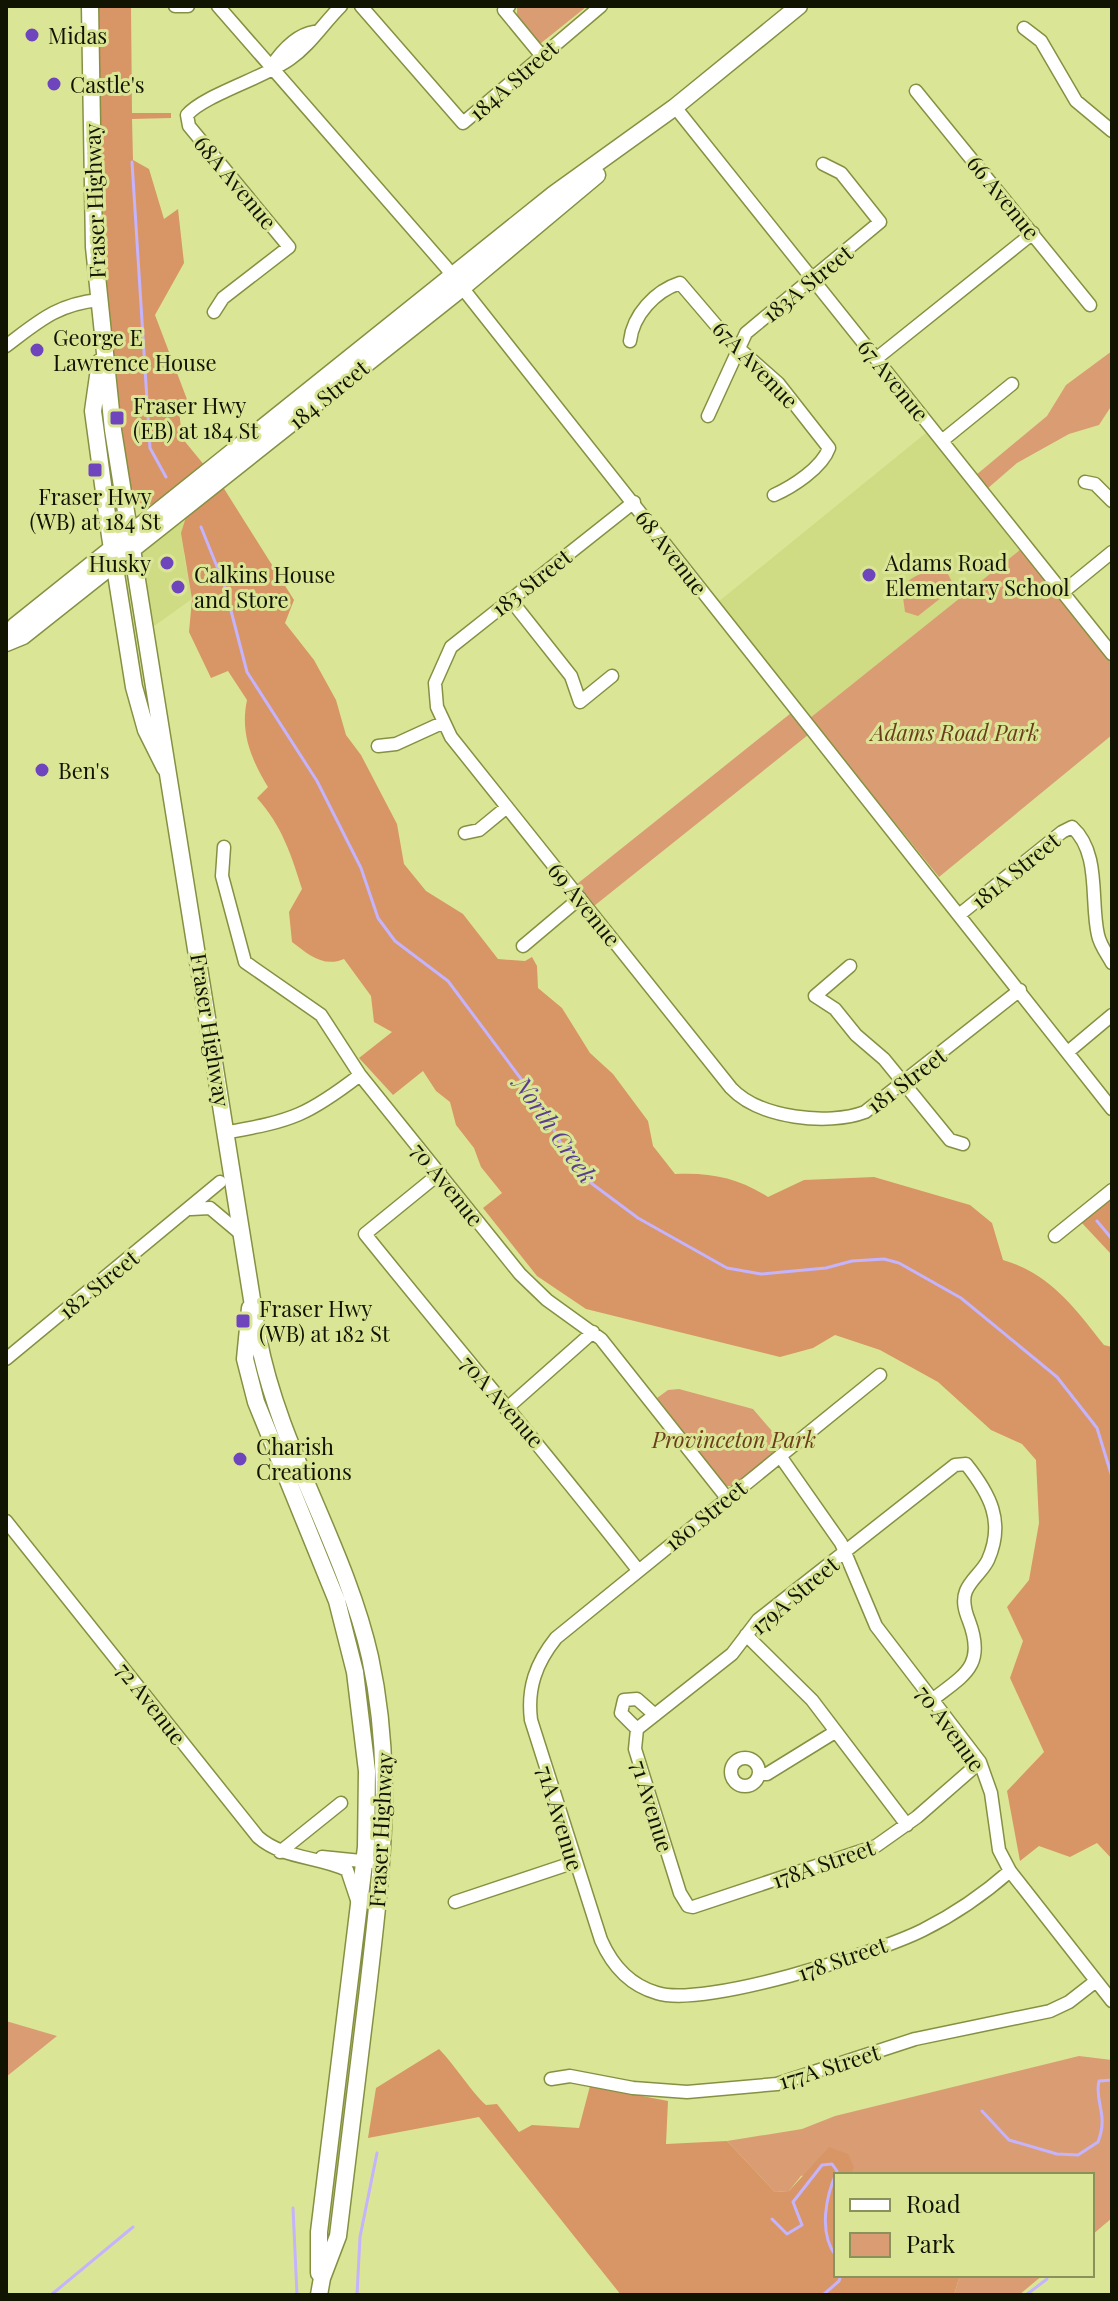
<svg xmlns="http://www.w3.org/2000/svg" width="1118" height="2301" viewBox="0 0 1118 2301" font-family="'Playfair Display',serif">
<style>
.built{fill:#cfdc84}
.green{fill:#da9d73}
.forest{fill:#d89566}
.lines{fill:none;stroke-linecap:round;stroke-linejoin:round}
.stream{stroke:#c5b3fb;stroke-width:3}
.minor-casing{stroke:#869042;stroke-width:15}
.major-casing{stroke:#869042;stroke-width:19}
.minor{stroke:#fff;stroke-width:12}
.major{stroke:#fff;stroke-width:16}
.poi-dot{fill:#6f45bd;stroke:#dae696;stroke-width:3}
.labels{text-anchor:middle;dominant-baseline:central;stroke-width:6;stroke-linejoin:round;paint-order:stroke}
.poi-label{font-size:22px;fill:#111400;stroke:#dae696;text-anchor:start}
.street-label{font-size:22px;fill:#111400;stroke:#dae696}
.park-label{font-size:22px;font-style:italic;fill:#6b3e1b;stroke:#dae696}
.water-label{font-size:24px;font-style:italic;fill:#593d91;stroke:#dae696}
</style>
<rect width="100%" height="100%" fill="#dae696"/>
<path class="built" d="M 927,432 L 1021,549 L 810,718 L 718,602 Z
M 187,514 L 184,555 L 192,599 L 150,629 L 139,556 L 142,550 Z"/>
<path class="green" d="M 517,6 L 586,6 L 586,7 L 540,44 L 517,17 Z
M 1112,351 L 1112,405 L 1099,425 L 1069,434 L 1017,463 L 987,489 L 976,475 L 1047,416 L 1066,385 Z
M 1021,549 L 1112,663 L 1112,735 L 939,877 L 810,718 Z
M 947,572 L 953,584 L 946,594 L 918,616 L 905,612 L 902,590 C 910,573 930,570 947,572 Z
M 791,713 L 808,735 L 594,906 L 577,884 Z
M 679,1389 L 753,1409 L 785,1446 L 734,1486 L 726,1486 L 657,1398 L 668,1390 Z
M 6,2021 L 57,2036 L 6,2077 Z
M 1079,2056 L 1112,2060 L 1112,2218 L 1092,2235 L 1092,2175 L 851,2175 L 853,2167 L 801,2176 L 789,2191 L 775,2192 L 727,2141 L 802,2129 L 835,2116 Z
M 960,2275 L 1043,2275 L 1019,2295 L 954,2295 Z"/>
<path class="forest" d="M 97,6 L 131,6 L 132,113 L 171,113 L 171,118 L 132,119 L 133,160 L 149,169 L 164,219 L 178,209 L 184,263 L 155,315 L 188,402 L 179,410 L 182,438 L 205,466 L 153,505 L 140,503 L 130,492 L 114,387 L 100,231 Z
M 223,487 L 294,600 L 285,623 L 314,660 L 336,700 L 346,735 L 361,755 L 397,824 L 404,864 L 426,891 L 463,914 L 498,959 L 525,961 L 532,957 L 537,966 L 538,988 L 562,1008 L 590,1053 L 613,1074 L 648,1121 L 653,1146 L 675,1174 C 710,1172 739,1178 768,1197 L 804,1180 L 874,1177 L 970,1205 L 992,1223 L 1003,1260 C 1049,1273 1075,1308 1104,1345 L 1112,1347 L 1112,1859 L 1097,1843 L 1070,1857 L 1039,1846 L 1020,1861 L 1007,1791 L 1044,1752 L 1010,1678 L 1023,1641 L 1007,1607 L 1029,1580 L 1039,1523 L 1036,1460 L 1022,1444 L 991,1430 L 938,1382 L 880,1350 L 835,1335 L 813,1348 L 780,1357 L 586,1309 L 537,1276 L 483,1208 L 502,1193 L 481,1167 L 474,1148 L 456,1125 L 450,1102 L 436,1091 L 423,1071 L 393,1095 L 359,1058 L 392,1032 L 374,1022 L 371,996 L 344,959 C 323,968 308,954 292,942 L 289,912 L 302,889 C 291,854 282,826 257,798 L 268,787 C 251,759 240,733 247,700 L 228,671 L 211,678 L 189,632 L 192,599 L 181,533 L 187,514 Z
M 1109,1200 L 1112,1204 L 1112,1270 L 1111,1254 L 1081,1222 Z
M 439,2049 C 454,2064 473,2094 486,2105 L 497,2104 L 519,2132 L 532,2125 L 579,2128 L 590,2086 L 668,2101 L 666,2144 L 727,2141 L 775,2192 L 789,2191 L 829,2147 L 848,2154 L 854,2167 L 851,2175 L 836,2175 L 836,2275 L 960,2275 L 954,2295 L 621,2295 L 479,2117 L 368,2138 L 376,2088 Z"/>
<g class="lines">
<path class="stream" d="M 132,162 L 150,448 L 166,477
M 201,527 L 224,584 L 247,672 L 317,781 L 361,868 L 378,918 L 395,941 L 448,981 L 542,1107 L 568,1157 L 587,1180 L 638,1218 L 727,1268 L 761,1274 L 826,1268 L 852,1261 L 884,1259 L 899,1263 L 961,1298 L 1057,1377 L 1097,1428 L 1112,1477
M 1097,1221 L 1112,1239
M 982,2111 L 1009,2140 L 1057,2154 L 1078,2155 L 1098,2142 C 1109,2114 1094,2102 1099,2081 L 1112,2080
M 293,2208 L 297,2295
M 772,2219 L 787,2234 L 802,2225 L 793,2202 L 822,2165 L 832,2164 L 837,2171 C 826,2196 818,2232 836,2256
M 51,2295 L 133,2227
M 357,2295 L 360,2237 L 377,2153
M 823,2295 L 839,2281 L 841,2275
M 1026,2295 L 1047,2279"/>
<defs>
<path id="minor" d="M 175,6 L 188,6
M 218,6 L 445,266 L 1112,1109
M 361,6 L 463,123 L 601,6
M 509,6 L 504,10 L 541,55
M 1024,28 L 1041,41 L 1076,101 L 1112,131
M 271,67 C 281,52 295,35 314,32
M 916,91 L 1090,305
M 675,107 L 1112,654
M 214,312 L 223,298 L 289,247 L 189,126 L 187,115 C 204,95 264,78 290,59 C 310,45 323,24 341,6
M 630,341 C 633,315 655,291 680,283 L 727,338 L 778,383 L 829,448 C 822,468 792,487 774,495
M 6,346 C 38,322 57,304 99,300
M 877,358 L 1033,233
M 708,416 L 746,333 L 880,222 L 841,173 L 823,164
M 943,440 L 1012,384
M 1085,482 L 1095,484 L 1112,501
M 634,502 L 451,647 L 435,683 L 437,707 L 451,737 L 731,1088 C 759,1118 828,1126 865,1112 L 1020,990
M 1063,592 L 1112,552
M 510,599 L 571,676 L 580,702 L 612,676
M 378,746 L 396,744 L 442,723
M 465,833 L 479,830 L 507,807
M 224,847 L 222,876 L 245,962 L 321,1015 L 360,1075 L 520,1274 L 547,1300 L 601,1339 L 727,1498
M 959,915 L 1062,832 L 1072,827 C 1101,853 1090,901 1098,935 C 1100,945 1107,954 1112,963
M 523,946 L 580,898
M 850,966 L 815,996 L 835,1009 L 856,1035 L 884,1059 L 950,1140 L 963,1144
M 1069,1051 L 1112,1015
M 228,1132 C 292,1121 308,1115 360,1075
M 440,1173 L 365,1234 C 456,1347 549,1456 638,1570
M 191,1209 L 210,1208 L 241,1234
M 1055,1236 L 1112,1190
M 6,1359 L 220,1182
M 880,1375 L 556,1638 C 536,1663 527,1688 531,1720 L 601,1940 C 612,1965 629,1985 657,1993 C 703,2008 877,1953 923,1930 C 953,1915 985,1893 1010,1871
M 506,1409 L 593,1332
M 780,1456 L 841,1543 L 876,1626 L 980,1762 L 991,1793 L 999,1850 L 1010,1871 L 1112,2001
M 6,1521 L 258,1837 C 283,1859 317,1856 347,1870 L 357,1900
M 746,1635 L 812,1700 L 907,1825
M 637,1729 L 732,1654 L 758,1620 L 955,1465 L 966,1464 C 990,1494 1005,1522 988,1560 C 983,1571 971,1579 966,1591 C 962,1601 965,1611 969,1621 C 986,1666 964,1675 932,1700
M 637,1729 L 635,1749 L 680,1893 L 688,1906 L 693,1907 L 876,1846 L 917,1817 L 980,1762
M 637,1729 L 621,1713 L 624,1700 L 637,1699 L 655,1715
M731 1772a14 14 0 1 1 28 0a14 14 0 1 1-28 0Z
M 759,1774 L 767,1774 L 835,1732
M 280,1852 L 341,1803
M 322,1857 L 371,1862
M 455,1902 L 575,1862
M 551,2079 L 570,2076 L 633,2088 L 687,2092 L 777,2084 L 915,2039 L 1050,2011 L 1069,2002 L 1096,1981"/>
<path id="major" d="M 90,6 L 94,247 L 113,430 L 258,1337 C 279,1449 345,1546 370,1657 C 395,1772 381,1874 368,1989 C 358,2071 348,2154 338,2236 L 322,2278 L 319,2295
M 100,362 L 93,411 L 110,536 L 134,687 L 146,730 L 165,768
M 6,640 L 15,626 L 554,194 L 675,107 L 799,6
M 6,643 L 23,636 L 462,288 L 597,175
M 250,1308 L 245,1359 L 256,1402 L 337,1601 L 355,1672 L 367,1771 L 366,1847 L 319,2232 L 319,2273"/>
</defs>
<use href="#minor" class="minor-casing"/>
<use href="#major" class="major-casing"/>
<use href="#minor" class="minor"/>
<use href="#major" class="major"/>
</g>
<g class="poi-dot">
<circle cx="32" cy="35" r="8"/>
<circle cx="54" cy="84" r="8"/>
<circle cx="37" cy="350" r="8"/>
<rect x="109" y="410" width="16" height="16" rx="4"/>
<rect x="87" y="462" width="16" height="16" rx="4"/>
<circle cx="167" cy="563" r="8"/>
<circle cx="869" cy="575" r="8"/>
<circle cx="178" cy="587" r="8"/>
<circle cx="42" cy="770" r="8"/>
<rect x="235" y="1313" width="16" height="16" rx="4"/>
<circle cx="240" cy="1459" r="8"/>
</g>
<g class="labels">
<g class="poi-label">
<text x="48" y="35">Midas</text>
<text x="70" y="84">Castle's</text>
<text x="53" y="337">George E<tspan x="53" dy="25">Lawrence House</tspan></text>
<text x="133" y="405">Fraser Hwy<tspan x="133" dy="25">(EB) at 184 St</tspan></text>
<text x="95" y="496" text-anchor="middle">Fraser Hwy<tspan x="95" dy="25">(WB) at 184 St</tspan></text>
<text x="885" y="562">Adams Road<tspan x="885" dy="25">Elementary School</tspan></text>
<text x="151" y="563" text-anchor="end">Husky</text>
<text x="194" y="574">Calkins House<tspan x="194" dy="25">and Store</tspan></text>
<text x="58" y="770">Ben's</text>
<text x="259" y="1308">Fraser Hwy<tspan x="259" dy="25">(WB) at 182 St</tspan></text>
<text x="256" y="1446">Charish<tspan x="256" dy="25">Creations</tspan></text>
</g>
<g class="street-label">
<text transform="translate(513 80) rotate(-41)">184A Street</text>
<text transform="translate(236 182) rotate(50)">68A Avenue</text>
<text transform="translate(1004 197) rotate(51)">66 Avenue</text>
<text transform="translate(94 201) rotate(-92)">Fraser Highway</text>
<text transform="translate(807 283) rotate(-39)">183A Street</text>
<text transform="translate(756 364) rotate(46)">67A Avenue</text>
<text transform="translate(894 380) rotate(51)">67 Avenue</text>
<text transform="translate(328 394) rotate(-39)">184 Street</text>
<text transform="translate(672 552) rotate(52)">68 Avenue</text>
<text transform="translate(531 582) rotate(-38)">183 Street</text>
<text transform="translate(1015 870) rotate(-39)">181A Street</text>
<text transform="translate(585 904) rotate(51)">69 Avenue</text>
<text transform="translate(211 1030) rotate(81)">Fraser Highway</text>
<text transform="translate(906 1080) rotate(-37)">181 Street</text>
<text transform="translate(448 1184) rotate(51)">70 Avenue</text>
<text transform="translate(98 1284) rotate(-39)">182 Street</text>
<text transform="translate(503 1401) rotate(49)">70A Avenue</text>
<text transform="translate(705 1515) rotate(-39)">180 Street</text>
<text transform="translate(794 1595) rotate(-40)">179A Street</text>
<text transform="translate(152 1703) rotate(52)">72 Avenue</text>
<text transform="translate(951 1728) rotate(54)">70 Avenue</text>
<text transform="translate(653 1806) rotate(73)">71 Avenue</text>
<text transform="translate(561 1818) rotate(73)">71A Avenue</text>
<text transform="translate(380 1830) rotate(-87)">Fraser Highway</text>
<text transform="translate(823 1863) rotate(-19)">178A Street</text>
<text transform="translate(842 1958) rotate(-19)">178 Street</text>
<text transform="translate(829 2066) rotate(-17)">177A Street</text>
</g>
<g class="park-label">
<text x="955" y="732">Adams Road Park</text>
<text x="734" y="1439">Provinceton Park</text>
</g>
<g class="water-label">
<text transform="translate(556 1129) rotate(55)">North Creek</text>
</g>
</g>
<rect width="1118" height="2301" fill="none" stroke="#111400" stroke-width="16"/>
<rect x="834" y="2173" width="260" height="104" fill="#dae696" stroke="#8a925a" stroke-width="2"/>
<rect x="850" y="2199" width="40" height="12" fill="#ffffff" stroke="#8a925a" stroke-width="2"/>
<text x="906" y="2213" font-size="24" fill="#111400">Road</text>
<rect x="850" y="2233" width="40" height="24" fill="#da9d73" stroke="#8a925a" stroke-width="2"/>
<text x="906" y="2253" font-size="24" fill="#111400">Park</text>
</svg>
